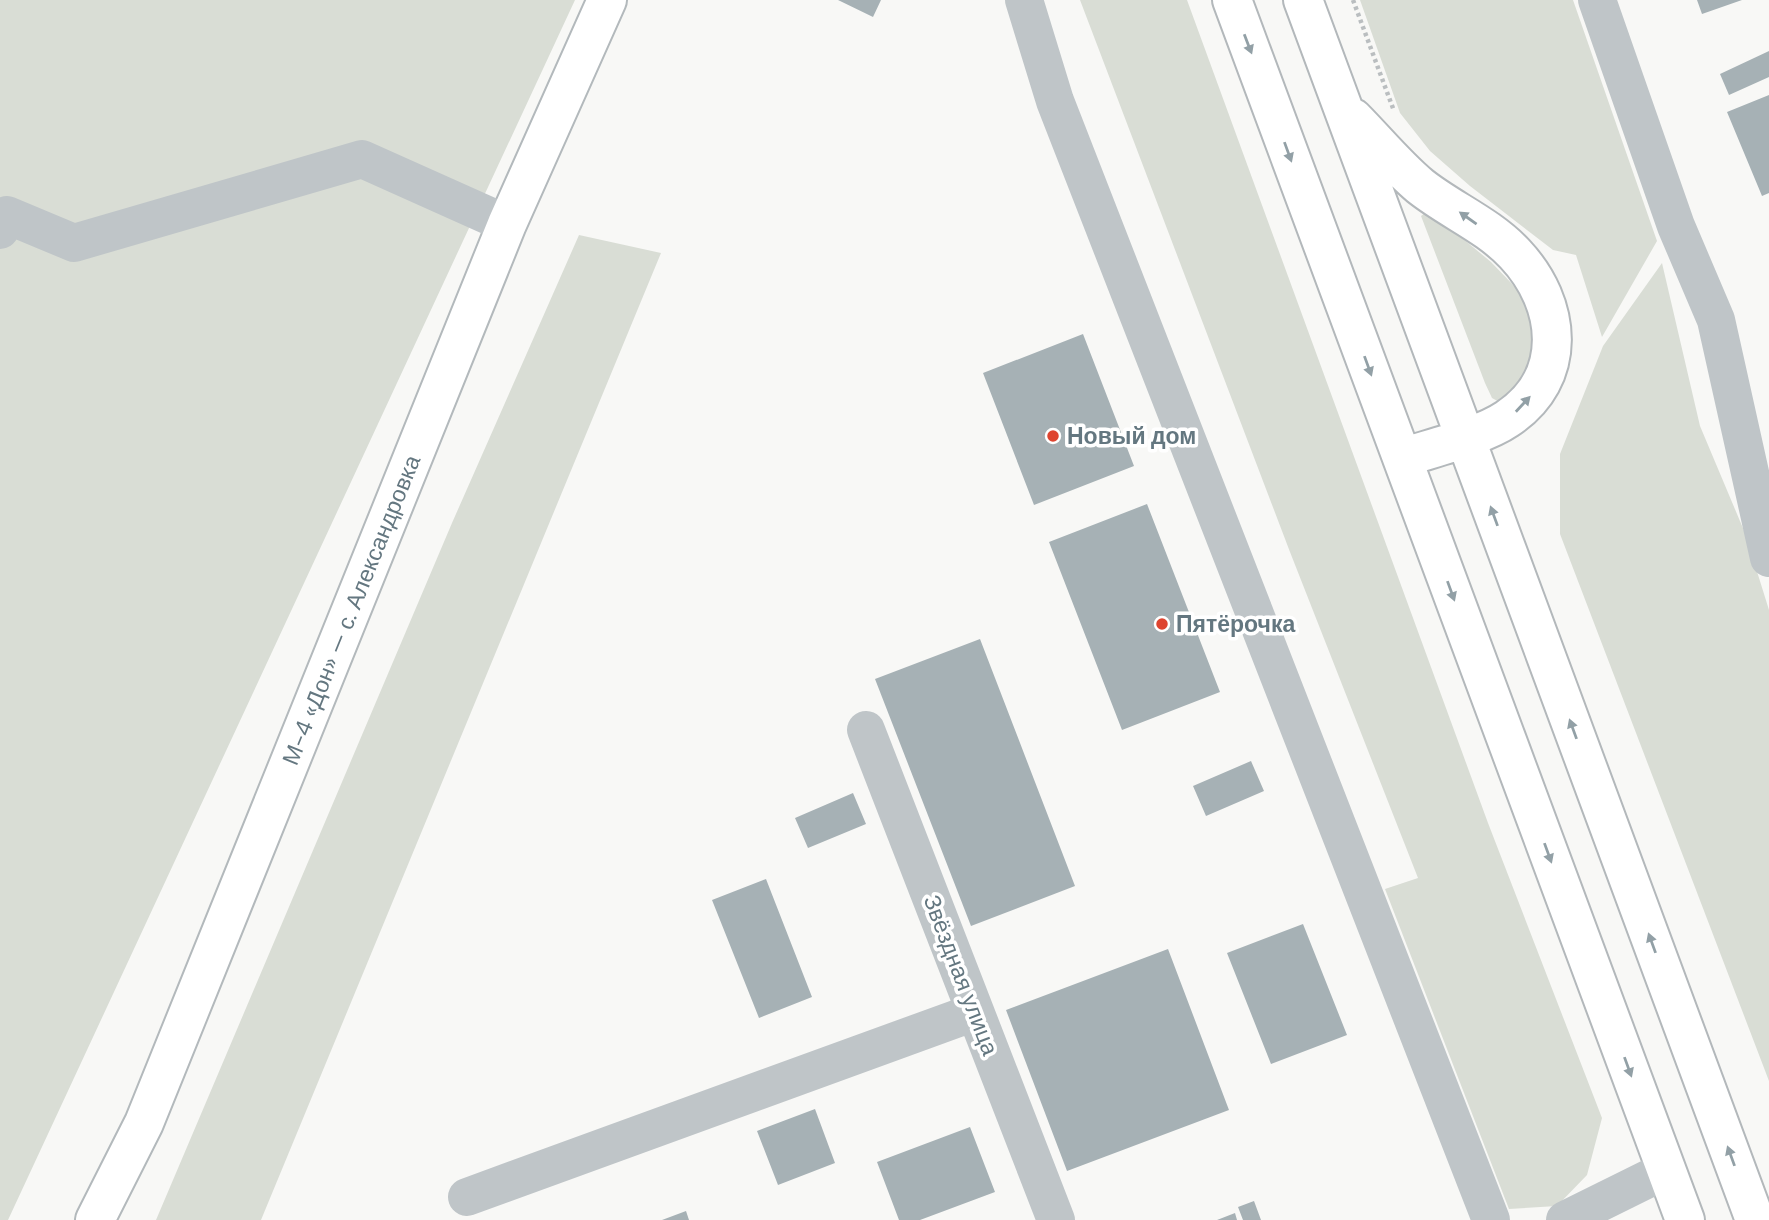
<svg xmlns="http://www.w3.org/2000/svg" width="1769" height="1220" viewBox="0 0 1769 1220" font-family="'DM Sans',sans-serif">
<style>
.green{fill:#d9ddd5}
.building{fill:#a6b1b5}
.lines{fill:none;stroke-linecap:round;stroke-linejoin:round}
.major-casing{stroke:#b3b9bc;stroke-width:42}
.highway-casing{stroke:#b3b8bb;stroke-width:42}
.path{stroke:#babec0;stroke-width:4.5;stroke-dasharray:3.5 3.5;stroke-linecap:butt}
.minor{stroke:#bfc5c8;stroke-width:38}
.major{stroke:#fff;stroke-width:38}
.highway{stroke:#fff;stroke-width:38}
.oneway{fill:#92a0a6}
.poi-dot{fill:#de442f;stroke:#fff;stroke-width:2.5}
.labels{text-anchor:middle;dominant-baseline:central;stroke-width:7;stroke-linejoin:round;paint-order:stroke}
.poi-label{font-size:23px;font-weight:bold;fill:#647780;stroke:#fff;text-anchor:start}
.street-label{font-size:23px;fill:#647780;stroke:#fff}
</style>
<rect width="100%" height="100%" fill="#f8f8f6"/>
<path class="green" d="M 0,0 L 575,0 L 8,1220 L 0,1220 Z
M 1080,0 L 1187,0 L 1488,823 L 1602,1118 L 1587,1175 L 1557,1206 L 1509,1209 L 1385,889 L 1418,878 L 1290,552 Z
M 1360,0 L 1573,0 L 1657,241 L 1602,337 L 1576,255 L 1553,250 L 1470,186 L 1430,151 L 1400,113 Z
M 1425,213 L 1456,233 L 1491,262 L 1517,289 L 1536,322 L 1532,368 L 1501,403 L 1492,398 L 1485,383 L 1421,216 Z
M 579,235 L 661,253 L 261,1220 L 156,1220 L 452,523 Z
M 1662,263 L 1700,426 L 1745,533 L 1769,610 L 1769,1081 L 1560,534 L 1560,454 L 1603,346 Z"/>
<path class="building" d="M 838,0 L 881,0 L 873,17 Z
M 1697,0 L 1742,0 L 1702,14 Z
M 1769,51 L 1769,77 L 1729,95 L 1720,74 Z
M 1769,95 L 1769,193 L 1762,196 L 1727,112 Z
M 1083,334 L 1134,466 L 1034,505 L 983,373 Z
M 1147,504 L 1220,692 L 1122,730 L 1049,542 Z
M 980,639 L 1075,886 L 971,926 L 875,679 Z
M 1251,761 L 1264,791 L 1206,816 L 1193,786 Z
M 853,793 L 866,824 L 808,848 L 795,818 Z
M 766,879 L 812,997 L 759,1018 L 712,900 Z
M 1303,924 L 1347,1035 L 1271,1064 L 1227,953 Z
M 1168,949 L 1229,1110 L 1067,1171 L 1006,1010 Z
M 815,1109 L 835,1163 L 778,1185 L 757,1131 Z
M 970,1127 L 995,1192 L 920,1220 L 899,1220 L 877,1162 Z
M 1254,1201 L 1261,1220 L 1243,1220 L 1238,1207 Z
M 686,1211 L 689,1220 L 662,1220 Z
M 1235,1213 L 1237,1220 L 1217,1220 Z"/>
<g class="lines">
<defs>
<g id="major">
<path id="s1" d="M 95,1220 L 144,1123 L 507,224 L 607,0"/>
</g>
<path id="highway" d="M 1232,0 L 1685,1220
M 1303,0 L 1755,1220
M 1353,118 C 1375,140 1396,166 1420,186 C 1450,210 1488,225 1515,254 C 1562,304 1569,378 1507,419 C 1482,436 1432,448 1402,458"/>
</defs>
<use href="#major" class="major-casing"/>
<use href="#highway" class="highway-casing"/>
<path class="path" d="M 1353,0 L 1394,111"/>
<path class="minor" d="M 1024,0 L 1055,101 L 1491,1220
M 1597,0 L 1676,226 L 1716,320 L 1769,558
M 0,230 L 7,215 L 74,243 L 362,159 L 507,224
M 866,730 L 1056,1220
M 467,1197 L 975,1012
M 1565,1220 L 1666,1170"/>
<use href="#major" class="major"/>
<use href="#highway" class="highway"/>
</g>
<defs><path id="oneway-solid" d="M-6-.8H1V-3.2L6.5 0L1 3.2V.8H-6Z" transform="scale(1.75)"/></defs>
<g class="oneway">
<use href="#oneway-solid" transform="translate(1248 44) rotate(69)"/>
<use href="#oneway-solid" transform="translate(1288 152) rotate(70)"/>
<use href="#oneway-solid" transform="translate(1468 218) rotate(-145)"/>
<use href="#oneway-solid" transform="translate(1368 366) rotate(70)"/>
<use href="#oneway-solid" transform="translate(1523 404) rotate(-47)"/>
<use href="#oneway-solid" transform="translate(1494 516) rotate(-110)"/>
<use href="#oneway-solid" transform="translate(1451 591) rotate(70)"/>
<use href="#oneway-solid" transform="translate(1573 729) rotate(-110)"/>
<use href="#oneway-solid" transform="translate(1548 853) rotate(70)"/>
<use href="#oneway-solid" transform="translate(1652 943) rotate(-110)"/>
<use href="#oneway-solid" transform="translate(1628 1067) rotate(70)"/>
<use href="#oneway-solid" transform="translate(1731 1156) rotate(-110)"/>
</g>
<g class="poi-dot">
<circle cx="1053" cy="436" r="7"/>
<circle cx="1162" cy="624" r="7"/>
</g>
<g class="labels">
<g class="poi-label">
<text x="1067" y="436">Новый дом</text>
<text x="1176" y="624">Пятёрочка</text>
</g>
<g class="street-label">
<text stroke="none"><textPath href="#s1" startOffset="662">М-4 «Дон» — с. Александровка</textPath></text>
<text transform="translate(961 975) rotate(69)">Звёздная улица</text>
</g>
</g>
</svg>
